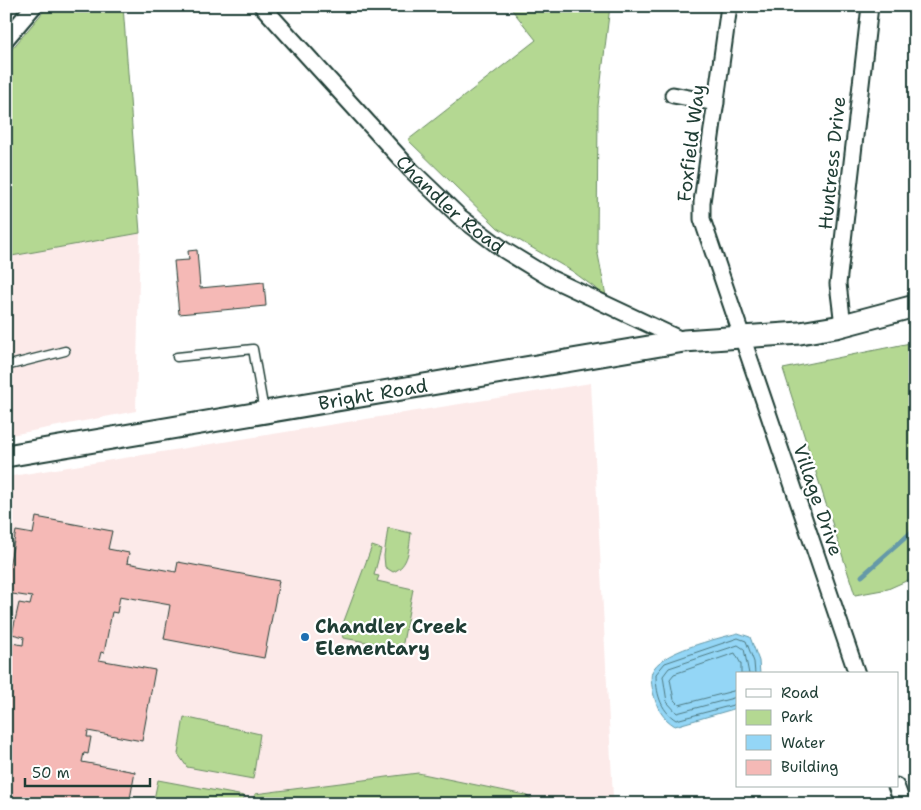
<svg xmlns="http://www.w3.org/2000/svg" width="921" height="810" viewBox="0 0 921 810" font-family="'Shantell Sans',sans-serif">
<style>
.built{fill:#fceae9}
.green{fill:#b4d892;stroke:#6a8a63}
.water{fill:#94d6f6;stroke:#6599a8}
.lines{fill:none;stroke-linecap:round;stroke-linejoin:round}
.shore{stroke:#4e7a82;stroke-width:1}
.stream{stroke:#6599a8;stroke-width:5}
.building{fill:#f5b9b6;stroke:#1f3d34}
.lane-casing{stroke:#1f3d34;stroke-width:11}
.street-casing{stroke:#1f3d34;stroke-width:19}
.secondary-casing{stroke:#1f3d34;stroke-width:25}
.lane{stroke:#fff;stroke-width:8}
.street{stroke:#fff;stroke-width:15}
.secondary{stroke:#fff;stroke-width:21}
.poi-dot{fill:#1f6fb2;stroke:#fff;stroke-width:2}
.labels{text-anchor:middle;dominant-baseline:central;stroke-width:4.5;stroke-linejoin:round;paint-order:stroke}
.street-label{font-size:19px;fill:#1f3d34;stroke:#fff}
.poi-label{font-size:19px;font-weight:bold;fill:#1f3d34;stroke:#fff;text-anchor:start}
</style>
<rect width="100%" height="100%" fill="#fff"/>
<filter id="ink" filterUnits="userSpaceOnUse"><feTurbulence type="fractalNoise" baseFrequency=".02" numOctaves="2"/><feDisplacementMap in="SourceGraphic" scale="10" xChannelSelector="R" yChannelSelector="G"/><feConvolveMatrix kernelMatrix="1 2 1 2 8 2 1 2 1" color-interpolation-filters="sRGB"/></filter>
<g filter="url(#ink)">
<path class="built" d="M 140,233 L 136,411 L 6,436 L 6,257 Z
M 591,383 L 613,797 L 617,804 L 6,804 L 6,477 Z"/>
<path class="green" d="M 48,6 L 123,6 L 140,233 L 6,257 L 6,56 Z
M 509,6 L 610,6 L 598,106 L 597,249 L 606,296 L 572,271 L 498,228 L 408,140 L 536,40 Z
M 915,342 L 915,577 L 888,589 L 855,595 L 783,369 Z
M 388,528 L 411,533 C 409,548 409,566 393,572 L 385,567 L 384,556 Z
M 372,546 L 381,549 L 374,575 L 379,576 L 377,581 L 413,589 L 402,648 L 343,638 L 341,629 Z
M 184,717 L 260,734 L 253,779 L 187,767 L 178,754 Z
M 418,773 L 525,795 L 539,804 L 252,804 L 255,794 Z
M 158,780 L 244,796 L 243,804 L 153,804 Z"/>
<path class="water" d="M 738,633 L 750,637 L 759,661 L 760,674 L 737,674 L 737,708 L 675,726 C 661,717 657,708 653,692 C 652,686 650,678 652,672 C 660,651 717,639 738,633 Z"/>
<g class="lines">
<path class="shore" d="M 737,690 L 679,705 L 674,700 L 670,679 L 674,674 L 735,653 L 741,664 L 741,674
M 737,697 L 677,713 L 667,702 L 663,676 L 669,668 L 738,645 L 744,649 L 749,674
M 737,704 L 676,720 C 660,710 656,692 656,674 L 665,663 L 738,638 L 746,641 L 754,662 L 755,674"/>
<path class="stream" d="M 862,576 L 915,529"/>
</g>
<path class="building" d="M 197,250 L 200,288 L 264,282 L 266,306 L 179,314 L 174,261 L 189,260 L 188,251 Z
M 36,517 L 112,531 L 108,549 L 129,553 L 127,563 L 176,572 L 178,562 L 279,581 L 264,658 L 164,639 L 170,605 L 120,596 L 117,613 L 112,612 L 104,653 L 101,652 L 99,660 L 155,670 L 142,741 L 88,731 L 87,737 L 91,737 L 88,754 L 84,753 L 82,762 L 135,772 L 129,804 L 6,804 L 6,642 L 23,645 L 24,637 L 12,634 L 19,603 L 30,605 L 32,597 L 6,593 L 6,582 L 16,531 L 33,534 Z
M 420,798 L 450,804 L 418,804 Z"/>
<g class="lines">
<defs>
<path id="lane" d="M 177,357 L 253,349 L 264,411
M 6,366 L 65,351"/>
<g id="street">
<path id="s1" d="M 262,6 L 411,170 L 460,217 L 504,250 L 550,278 L 684,341"/>
<path d="M 729,6 L 702,202 L 702,219 L 857,674"/>
<path d="M 6,39 L 34,6"/>
<path d="M 673,95 L 716,103"/>
<path d="M 843,325 L 838,284 L 870,6"/>
<path d="M 896,786 L 903,804"/>
</g>
<g id="secondary">
<path id="s2" d="M 6,456 L 684,341 L 800,333 L 836,327 L 915,306"/>
</g>
</defs>
<use href="#lane" class="lane-casing"/>
<use href="#street" class="street-casing"/>
<use href="#secondary" class="secondary-casing"/>
<use href="#lane" class="lane"/>
<use href="#street" class="street"/>
<use href="#secondary" class="secondary"/>
</g>
</g>
<circle class="poi-dot" cx="305" cy="637" r="5"/>
<g class="labels">
<g class="street-label">
<text transform="translate(691 143) rotate(-83)">Foxfield Way</text>
<text transform="translate(832 163) rotate(-84)">Huntress Drive</text>
<text stroke="none"><textPath href="#s1" startOffset="274">Chandler Road</textPath></text>
<text stroke="none"><textPath href="#s2" startOffset="372">Bright Road</textPath></text>
<text transform="translate(818 500) rotate(71)">Village Drive</text>
</g>
<g class="poi-label">
<text x="315" y="626">Chandler Creek<tspan x="315" dy="22">Elementary</tspan></text>
</g>
</g>
<rect width="921" height="810" fill="none" stroke="#fff" stroke-width="25"/>
<rect x="12" y="12" width="896" height="785" fill="none" stroke="#1f3d34" stroke-width="2" filter="url(#ink)"/>
<rect x="736" y="672" width="162" height="115" fill="#ffffff" stroke="#a5b1ae"/>
<rect x="746" y="689" width="25" height="8" fill="#ffffff" stroke="#a5b1ae"/>
<text x="781" y="698" font-size="15" fill="#1f3d34">Road</text>
<rect x="746" y="710" width="25" height="15" fill="#b4d892" stroke="#a5b1ae"/>
<text x="781" y="722" font-size="15" fill="#1f3d34">Park</text>
<rect x="746" y="735" width="25" height="15" fill="#94d6f6" stroke="#a5b1ae"/>
<text x="781" y="748" font-size="15" fill="#1f3d34">Water</text>
<rect x="746" y="760" width="25" height="15" fill="#f5b9b6" stroke="#a5b1ae"/>
<text x="781" y="772" font-size="15" fill="#1f3d34">Building</text>
<path d="M25 778v8h125v-8" fill="none" stroke="#1f3d34" stroke-width="2.5"/>
<text x="32" y="778" font-size="15" fill="#1f3d34" stroke="#ffffff" stroke-width="4" paint-order="stroke">50 m</text>
</svg>
